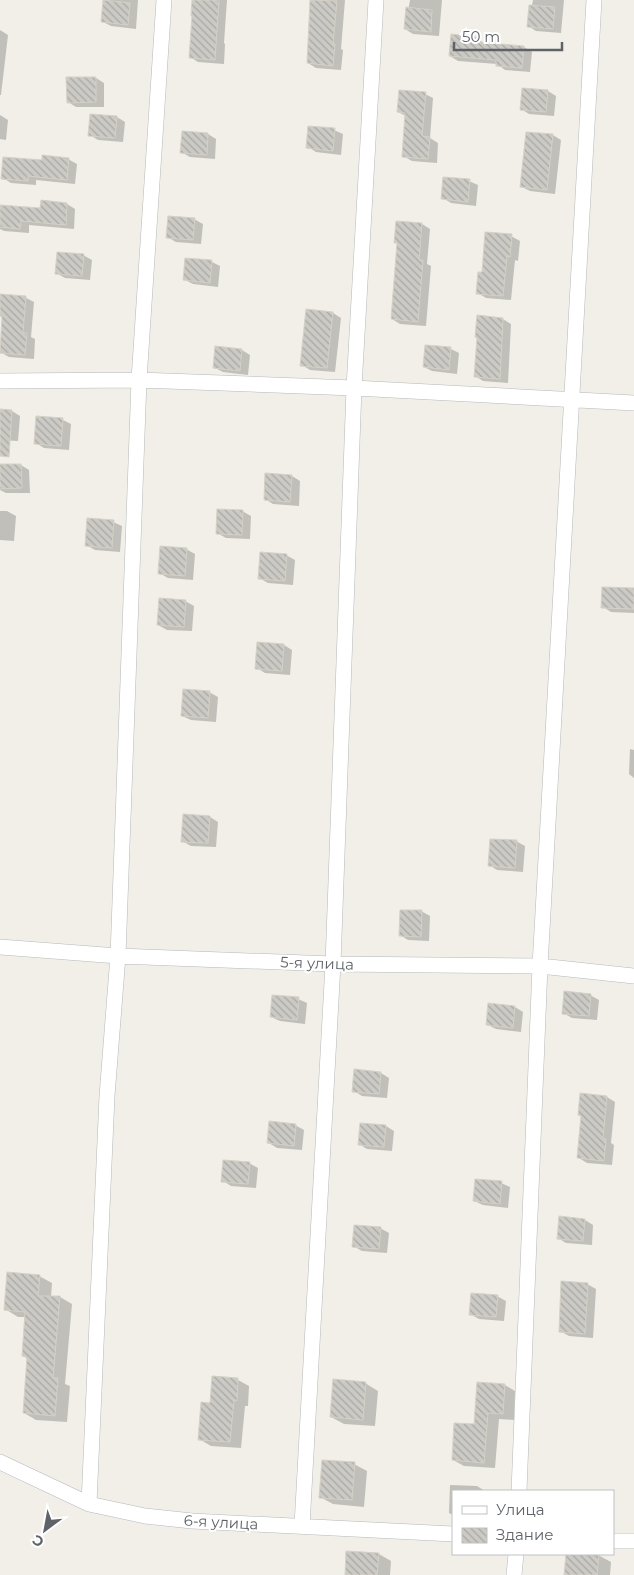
<svg xmlns="http://www.w3.org/2000/svg" width="634" height="1575" viewBox="0 0 634 1575" font-family="Montserrat,sans-serif">
<style>
.shadow{fill:#0003}
.building{fill:url(#building-back-hatch);stroke:#d6d1c6}
.lines{fill:none;stroke-linecap:round;stroke-linejoin:round}
.street-casing{stroke:#b5b8bc;stroke-width:16}
.street{stroke:#fff;stroke-width:15}
.labels{text-anchor:middle;dominant-baseline:central;stroke-width:4;stroke-linejoin:round;paint-order:stroke}
.street-label{font-size:15px;fill:#5f6368;stroke:#fff}
</style>
<defs>
<pattern id="building-back-hatch" width="6" height="6" patternUnits="userSpaceOnUse" patternTransform="scale(1.25)"><rect width="6" height="6" fill="#cccac5"/><path d="M-1 5l2 2M0 0l6 6M5-1l2 2" fill="none" stroke="#a9a8a4"/></pattern>
</defs>
<rect width="100%" height="100%" fill="#f1efe8"/>
<path class="shadow" d="M 107,0 L 138,0 L 136,29 L 111,26 L 103,22 Z
M 193,0 L 227,0 L 224,43 L 225,44 L 224,64 L 198,62 L 190,57 Z
M 311,0 L 345,0 L 341,49 L 343,50 L 341,70 L 316,68 L 308,63 Z
M 410,0 L 442,0 L 439,36 L 413,34 L 405,29 Z
M 533,0 L 564,0 L 561,33 L 536,31 L 528,26 Z
M 0,30 L 8,35 L 1,95 L 0,95 Z
M 477,38 L 485,44 L 524,47 L 532,52 L 530,72 L 505,70 L 497,64 L 458,61 L 450,56 Z
M 96,78 L 104,83 L 104,107 L 76,107 L 68,102 Z
M 548,91 L 556,96 L 554,116 L 529,114 L 521,109 Z
M 425,94 L 433,98 L 430,138 L 438,143 L 437,163 L 412,161 L 403,156 L 406,116 L 398,112 Z
M 0,115 L 8,120 L 6,140 L 0,139 Z
M 117,117 L 125,122 L 123,142 L 98,140 L 90,135 Z
M 334,130 L 343,134 L 341,155 L 316,152 L 308,147 Z
M 183,132 L 208,134 L 216,139 L 215,159 L 190,157 L 181,152 Z
M 553,135 L 561,140 L 555,194 L 530,191 L 522,187 Z
M 68,159 L 77,164 L 75,184 L 36,180 L 36,185 L 11,183 L 3,178 L 43,161 Z
M 469,181 L 478,185 L 476,206 L 451,203 L 443,198 Z
M 42,202 L 67,204 L 75,209 L 74,229 L 29,225 L 29,233 L 4,231 L 0,229 L 0,206 L 41,210 Z
M 194,219 L 203,224 L 201,244 L 176,242 L 167,237 Z
M 397,222 L 422,224 L 430,229 L 427,264 L 431,266 L 426,326 L 400,324 L 392,319 L 398,244 L 395,242 Z
M 511,236 L 520,241 L 518,261 L 515,260 L 511,300 L 486,298 L 478,293 L 483,273 Z
M 83,255 L 92,260 L 90,280 L 65,278 L 56,273 Z
M 212,262 L 220,266 L 218,287 L 193,284 L 185,280 Z
M 1,295 L 26,298 L 34,302 L 31,337 L 35,339 L 34,359 L 9,357 L 0,352 L 3,318 L 0,316 Z
M 333,313 L 341,318 L 335,372 L 310,370 L 302,365 Z
M 503,319 L 511,324 L 508,383 L 483,381 L 475,376 Z
M 426,346 L 451,349 L 459,353 L 457,374 L 432,371 L 424,367 Z
M 242,350 L 250,355 L 248,375 L 223,372 L 215,368 Z
M 0,410 L 12,411 L 20,416 L 18,441 L 0,440 Z
M 63,420 L 71,424 L 69,450 L 44,448 L 36,443 Z
M 21,465 L 29,470 L 30,493 L 6,493 L 0,490 L 0,466 Z
M 266,474 L 292,476 L 300,481 L 299,506 L 273,504 L 265,499 Z
M 0,511 L 7,511 L 16,516 L 14,541 L 0,540 Z
M 242,511 L 251,516 L 250,539 L 226,538 L 217,533 Z
M 113,522 L 122,526 L 120,552 L 95,550 L 86,545 Z
M 186,549 L 195,554 L 193,580 L 168,578 L 159,573 Z
M 286,555 L 295,560 L 293,585 L 268,583 L 259,578 Z
M 634,589 L 634,613 L 611,612 L 603,607 Z
M 185,601 L 194,606 L 192,631 L 167,630 L 158,625 Z
M 284,645 L 292,650 L 290,675 L 265,673 L 257,668 Z
M 209,692 L 218,697 L 216,722 L 191,720 L 182,716 Z
M 630,749 L 634,750 L 634,778 L 629,774 Z
M 210,817 L 218,822 L 216,847 L 191,846 L 182,841 Z
M 516,841 L 525,846 L 523,872 L 497,870 L 489,865 Z
M 421,911 L 430,916 L 429,941 L 408,940 L 400,935 Z
M 590,995 L 599,1000 L 597,1020 L 572,1018 L 563,1013 Z
M 298,999 L 307,1003 L 305,1024 L 280,1021 L 271,1017 Z
M 515,1007 L 523,1012 L 521,1032 L 496,1029 L 488,1025 Z
M 381,1073 L 389,1078 L 387,1098 L 362,1096 L 354,1091 Z
M 607,1097 L 615,1102 L 611,1143 L 614,1145 L 612,1165 L 587,1163 L 579,1158 Z
M 361,1124 L 386,1126 L 394,1131 L 392,1151 L 367,1149 L 359,1144 Z
M 295,1125 L 304,1130 L 302,1150 L 277,1148 L 269,1143 Z
M 249,1163 L 258,1168 L 256,1188 L 231,1186 L 223,1181 Z
M 501,1183 L 510,1187 L 508,1208 L 483,1205 L 474,1201 Z
M 585,1220 L 593,1225 L 592,1245 L 566,1243 L 558,1238 Z
M 380,1228 L 389,1233 L 387,1253 L 362,1251 L 353,1246 Z
M 39,1276 L 52,1283 L 51,1297 L 60,1297 L 72,1304 L 65,1384 L 70,1386 L 67,1422 L 36,1420 L 24,1413 L 28,1359 L 23,1356 L 26,1317 L 18,1317 L 5,1309 Z
M 587,1284 L 596,1289 L 593,1338 L 569,1336 L 560,1331 Z
M 497,1296 L 506,1301 L 504,1321 L 479,1319 L 470,1314 Z
M 213,1378 L 238,1380 L 249,1386 L 248,1406 L 245,1406 L 241,1448 L 211,1446 L 199,1439 L 211,1404 Z
M 365,1383 L 378,1391 L 375,1426 L 344,1424 L 331,1417 Z
M 505,1385 L 515,1391 L 514,1420 L 499,1419 L 495,1468 L 464,1466 L 453,1460 Z
M 354,1464 L 367,1471 L 364,1507 L 333,1504 L 320,1497 Z
M 450,1485 L 477,1486 L 485,1491 L 453,1491 L 453,1515 L 449,1513 Z
M 379,1554 L 391,1561 L 390,1575 L 346,1575 Z
M 567,1554 L 598,1555 L 611,1562 L 610,1575 L 566,1575 Z"/>
<path class="building" d="M 103,0 L 130,3 L 128,25 L 101,22 Z
M 192,0 L 219,0 L 215,60 L 189,58 L 192,16 L 191,16 Z
M 310,0 L 337,1 L 333,44 L 335,44 L 333,66 L 307,63 Z
M 529,5 L 555,7 L 553,29 L 527,27 Z
M 406,7 L 432,10 L 431,32 L 404,29 Z
M 451,34 L 477,37 L 477,42 L 524,46 L 522,68 L 496,66 L 496,60 L 449,56 Z
M 66,77 L 96,77 L 96,102 L 67,103 Z
M 522,88 L 548,90 L 546,112 L 520,110 Z
M 399,90 L 426,92 L 422,136 L 430,137 L 428,159 L 402,157 L 405,113 L 397,112 Z
M 90,114 L 117,116 L 115,138 L 88,136 Z
M 308,126 L 335,128 L 333,151 L 306,148 Z
M 182,131 L 208,133 L 207,155 L 180,153 Z
M 526,132 L 553,134 L 547,190 L 520,187 Z
M 42,155 L 69,158 L 67,180 L 28,176 L 28,181 L 1,179 L 3,157 L 42,160 Z
M 443,177 L 470,179 L 468,202 L 441,199 Z
M 41,200 L 67,203 L 66,225 L 21,221 L 20,229 L 0,227 L 0,205 L 40,208 Z
M 168,216 L 195,218 L 193,240 L 166,238 Z
M 396,221 L 422,223 L 419,260 L 423,260 L 418,322 L 391,319 L 397,243 L 394,243 Z
M 485,232 L 512,234 L 510,257 L 507,256 L 503,296 L 476,294 L 478,272 L 482,272 Z
M 57,252 L 84,254 L 82,276 L 55,274 Z
M 185,258 L 212,260 L 210,283 L 183,280 Z
M 0,294 L 26,296 L 23,333 L 27,333 L 25,355 L 0,353 L 2,316 L 0,316 Z
M 306,309 L 333,312 L 327,368 L 300,366 Z
M 477,315 L 503,318 L 500,379 L 474,377 L 477,338 L 475,337 Z
M 425,345 L 451,347 L 449,370 L 423,367 Z
M 215,346 L 242,349 L 240,371 L 213,368 Z
M 0,409 L 12,410 L 9,457 L 0,456 Z
M 36,416 L 63,418 L 61,446 L 34,444 Z
M 0,464 L 21,464 L 22,488 L 0,489 Z
M 265,473 L 292,475 L 290,502 L 264,500 Z
M 217,509 L 243,510 L 242,535 L 216,534 Z
M 87,518 L 114,520 L 112,548 L 85,546 Z
M 160,546 L 187,548 L 185,576 L 158,574 Z
M 260,552 L 287,554 L 285,581 L 258,579 Z
M 602,587 L 634,588 L 634,609 L 601,608 Z
M 159,598 L 186,600 L 184,627 L 157,625 Z
M 257,642 L 284,644 L 282,671 L 255,669 Z
M 183,689 L 210,691 L 208,718 L 181,716 Z
M 183,814 L 210,816 L 208,843 L 181,842 Z
M 490,839 L 517,840 L 515,868 L 488,866 Z
M 400,910 L 422,910 L 421,937 L 399,936 Z
M 564,991 L 591,994 L 589,1016 L 562,1014 Z
M 272,995 L 299,997 L 297,1020 L 270,1017 Z
M 488,1003 L 515,1006 L 513,1028 L 486,1025 Z
M 354,1069 L 381,1072 L 379,1094 L 352,1092 Z
M 580,1093 L 607,1096 L 603,1138 L 606,1139 L 604,1161 L 577,1158 L 581,1116 L 578,1115 Z
M 269,1121 L 296,1124 L 294,1146 L 267,1143 Z
M 360,1123 L 386,1125 L 384,1147 L 358,1145 Z
M 223,1160 L 250,1162 L 248,1184 L 221,1182 Z
M 475,1179 L 502,1181 L 500,1204 L 473,1201 Z
M 559,1216 L 585,1219 L 583,1241 L 557,1239 Z
M 354,1225 L 381,1227 L 379,1249 L 352,1247 Z
M 7,1272 L 40,1275 L 38,1296 L 60,1296 L 53,1378 L 58,1378 L 55,1416 L 23,1413 L 27,1357 L 22,1356 L 25,1312 L 4,1310 Z
M 561,1281 L 588,1283 L 585,1334 L 559,1332 Z
M 471,1293 L 498,1295 L 496,1317 L 469,1315 Z
M 212,1376 L 238,1378 L 237,1401 L 234,1400 L 230,1442 L 198,1440 L 201,1402 L 210,1403 Z
M 333,1379 L 366,1382 L 363,1420 L 330,1417 Z
M 477,1382 L 505,1384 L 503,1414 L 488,1413 L 484,1463 L 452,1460 L 454,1423 L 474,1424 Z
M 322,1460 L 355,1462 L 352,1500 L 319,1498 Z
M 346,1551 L 379,1553 L 377,1575 L 345,1575 Z
M 566,1554 L 599,1554 L 597,1575 L 564,1575 Z"/>
<g class="lines">
<defs>
<path id="street" d="M 0,381 L 139,380 L 354,388 L 634,403
M 0,947 L 118,956 L 333,964 L 540,966 L 634,976
M 0,1462 L 89,1504 L 145,1516 L 192,1521 L 453,1534
M 519,1491 L 540,966 L 594,0
M 89,1504 L 107,1096 L 118,956 L 139,380 L 164,0
M 302,1526 L 333,964 L 354,388 L 376,0
M 613,1541 L 634,1541
M 514,1575 L 516,1554"/>
</defs>
<use href="#street" class="street-casing"/>
<use href="#street" class="street"/>
</g>
<g class="labels">
<g class="street-label">
<text transform="translate(317 963) rotate(2)">5-я улица</text>
<text transform="translate(221 1522) rotate(3)">6-я улица</text>
</g>
</g>
<rect x="452" y="1490" width="162" height="65" fill="#ffffff" stroke="#bfc1c3"/>
<rect x="462" y="1506" width="25" height="8" fill="#ffffff" stroke="#bfc1c3"/>
<text x="496" y="1515" font-size="15" fill="#5f6368">Улица</text>
<rect x="462" y="1528" width="25" height="15" fill="url(#building-back-hatch)" stroke="#bfc1c3"/>
<text x="496" y="1540" font-size="15" fill="#5f6368">Здание</text>
<g transform="translate(45 1530) rotate(212)" stroke="#ffffff" stroke-width="4" paint-order="stroke">
<path d="M0-4L9 19L0 12L-9 19Z" fill="#5f6368"/>
<text y="-8" font-size="14" font-weight="bold" text-anchor="middle" fill="#5f6368">С</text>
</g>
<path d="M454 42v8h108v-8" fill="none" stroke="#5f6368" stroke-width="2.5"/>
<text x="462" y="42" font-size="15" fill="#5f6368" stroke="#ffffff" stroke-width="4" paint-order="stroke">50 m</text>
</svg>
